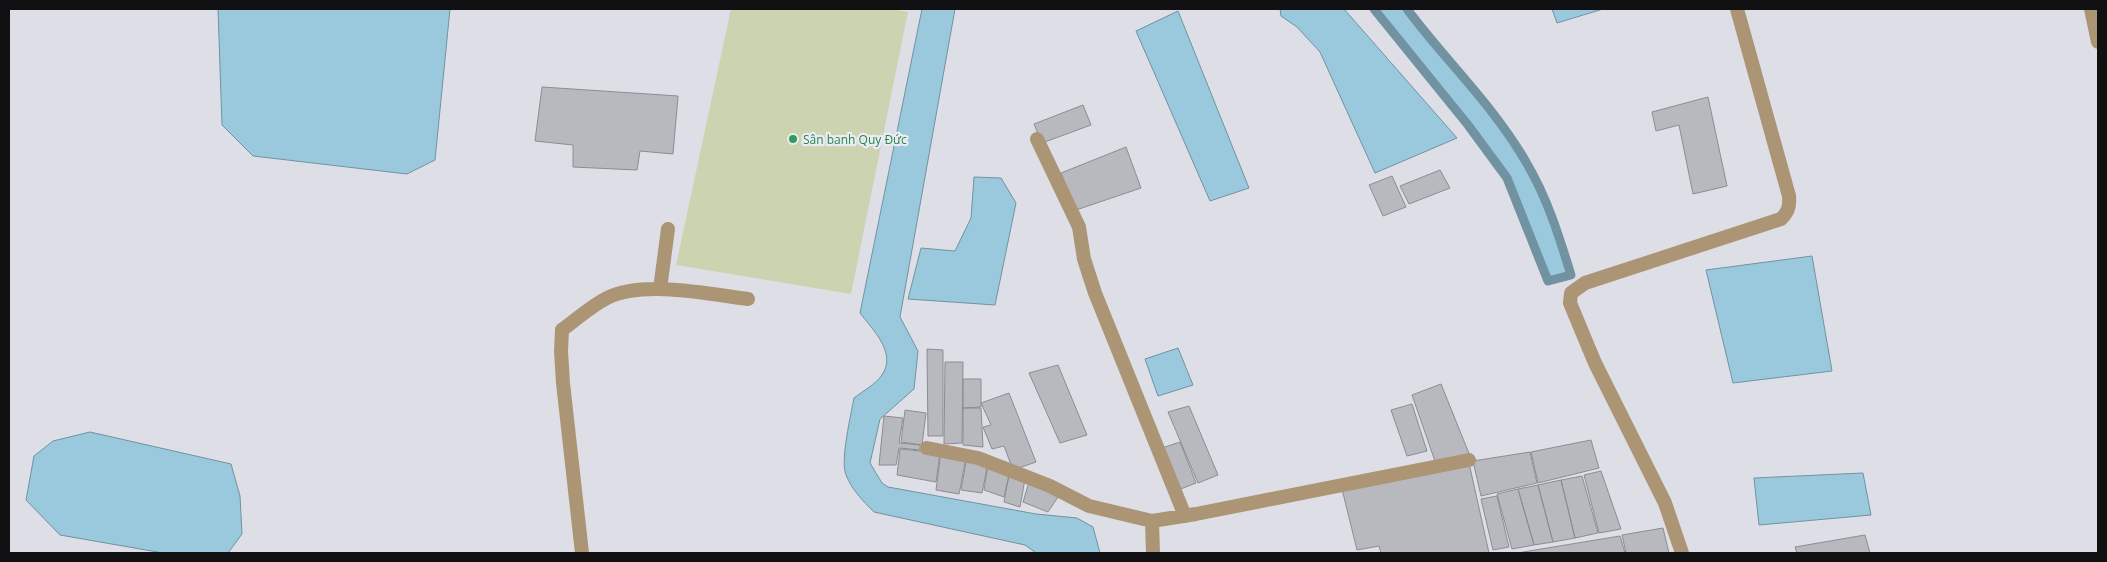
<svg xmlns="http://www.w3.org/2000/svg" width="2107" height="562" viewBox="0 0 2107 562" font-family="'Open Sans',sans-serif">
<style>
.green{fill:#cbd3b1}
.water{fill:#9ac9de;stroke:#7192a1}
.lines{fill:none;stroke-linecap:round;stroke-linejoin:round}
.stream{stroke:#7192a1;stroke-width:9}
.building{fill:#b8b8bf;stroke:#8c8c93}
.service{stroke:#ab9574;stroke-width:14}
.minor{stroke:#ab9574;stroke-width:14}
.leisure-dot{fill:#2e9e5b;stroke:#ebecf3;stroke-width:2}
.labels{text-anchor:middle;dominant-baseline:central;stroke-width:4.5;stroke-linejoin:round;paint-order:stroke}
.leisure-label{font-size:12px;fill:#27864d;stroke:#ebecf3;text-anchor:start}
</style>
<rect width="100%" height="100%" fill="#dedfe6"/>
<path class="green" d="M 731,9 L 890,9 L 908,12 L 851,294 L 676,265 Z"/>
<path class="water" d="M 218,9 L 450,9 L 435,160 L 407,174 L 253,156 L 222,125 Z
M 922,9 L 955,9 L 900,317 L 918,351 L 914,389 L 880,419 L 870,463 L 882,483 L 888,487 L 1036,514 L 1077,518 L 1093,527 L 1100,553 L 1036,553 L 1025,545 L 874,512 C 863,501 852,490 846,475 C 840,460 851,415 854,398 C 863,391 876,384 882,375 C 897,353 873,330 860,313 Z
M 1280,9 L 1344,9 L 1457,138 L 1375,173 L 1320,52 L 1297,27 L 1281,16 Z
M 1374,9 L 1407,9 C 1445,60 1494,106 1526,162 C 1547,197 1559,236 1571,275 L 1548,281 L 1507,178 L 1468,125 Z
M 1552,9 L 1603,9 L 1557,23 Z
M 1178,11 L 1249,188 L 1210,201 L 1136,31 Z
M 974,177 L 1001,178 L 1016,203 L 995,305 L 908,299 L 921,248 L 955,251 L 971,218 Z
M 1812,256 L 1832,371 L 1733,383 L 1706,270 Z
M 1178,348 L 1193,385 L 1158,396 L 1145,359 Z
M 90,432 L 231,464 L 240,496 L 242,534 L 228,553 L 163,553 L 60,535 L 26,500 L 34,456 L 53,441 Z
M 1863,473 L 1871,515 L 1759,525 L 1754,478 Z"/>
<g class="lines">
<path class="stream" d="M 1374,9 L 1468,125 L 1507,178 L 1548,281 L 1571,275 C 1559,236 1547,197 1526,162 C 1494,106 1445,60 1407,9"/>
</g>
<path class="building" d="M 542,87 L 678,96 L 673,154 L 640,151 L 637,170 L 573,167 L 573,145 L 535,141 Z
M 1708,97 L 1727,186 L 1693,194 L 1679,125 L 1656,131 L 1652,112 Z
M 1083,105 L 1091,125 L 1042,143 L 1034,124 Z
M 1126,147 L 1141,188 L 1076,210 L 1061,173 Z
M 1440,170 L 1450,188 L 1409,204 L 1400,186 Z
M 1392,176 L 1406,207 L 1383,216 L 1369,185 Z
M 927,349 L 943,350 L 943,436 L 928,436 Z
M 945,362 L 963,362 L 962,443 L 944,444 Z
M 1058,365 L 1087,435 L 1060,443 L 1029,373 Z
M 963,379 L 981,379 L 981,407 L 963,408 Z
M 1441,384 L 1470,456 L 1436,464 L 1412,395 Z
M 1009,393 L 1036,462 L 1013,470 L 1004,446 L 992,449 L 983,427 L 991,425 L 981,403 Z
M 1412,404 L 1427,451 L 1407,456 L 1391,410 Z
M 1189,406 L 1218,475 L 1198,483 L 1168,412 Z
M 963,408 L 981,408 L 983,447 L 963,445 Z
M 905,410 L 926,413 L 922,445 L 901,442 Z
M 884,416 L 903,418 L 899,443 L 920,445 L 920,450 L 899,448 L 896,465 L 879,465 Z
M 1591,440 L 1599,468 L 1538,483 L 1531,452 Z
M 1180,442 L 1196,483 L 1178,490 L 1162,448 Z
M 900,449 L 940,453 L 936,482 L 897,475 Z
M 941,452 L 966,457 L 959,494 L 936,490 Z
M 1530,452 L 1537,483 L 1481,496 L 1473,461 Z
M 967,457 L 988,463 L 982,493 L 961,490 Z
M 1469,463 L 1489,553 L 1381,553 L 1379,546 L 1357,550 L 1342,489 Z
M 988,464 L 1010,472 L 1004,497 L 984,490 Z
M 1601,471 L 1621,529 L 1599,533 L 1584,475 Z
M 1009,474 L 1025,479 L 1020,507 L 1004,502 Z
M 1582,476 L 1598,533 L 1575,538 L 1561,480 Z
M 1561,480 L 1575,538 L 1553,542 L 1538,485 Z
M 1029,482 L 1058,497 L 1048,512 L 1023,502 Z
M 1538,485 L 1553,542 L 1534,545 L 1518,489 Z
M 1518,489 L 1534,545 L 1512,549 L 1497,494 Z
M 1497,496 L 1509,547 L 1493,550 L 1481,499 Z
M 1663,528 L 1669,553 L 1626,553 L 1622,535 Z
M 1865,535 L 1870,553 L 1797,553 L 1795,547 Z
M 1620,536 L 1625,553 L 1517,553 Z"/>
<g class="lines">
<path class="service" d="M 660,289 L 668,229
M 562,330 C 577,319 591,306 607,298 C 643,280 709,294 748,299"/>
<path class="minor" d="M 2091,9 L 2098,42
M 1037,139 L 1079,227 L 1084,259 L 1095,293 L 1185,516
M 562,330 L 561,351 L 563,383 L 582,553
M 927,448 L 978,458 L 1050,486 L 1089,506 L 1152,521 L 1153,553
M 1152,521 L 1196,514 L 1469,460
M 1682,553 L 1665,503 L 1595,363 L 1570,303 L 1571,293 L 1585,283 L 1781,219 C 1788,212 1790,207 1789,196 L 1737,9"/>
</g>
<circle class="leisure-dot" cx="793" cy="139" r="5"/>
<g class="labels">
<g class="leisure-label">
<text x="803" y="139">Sân banh Quy Đức</text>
</g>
</g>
<rect width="2107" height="562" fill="none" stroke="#111114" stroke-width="20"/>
</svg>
